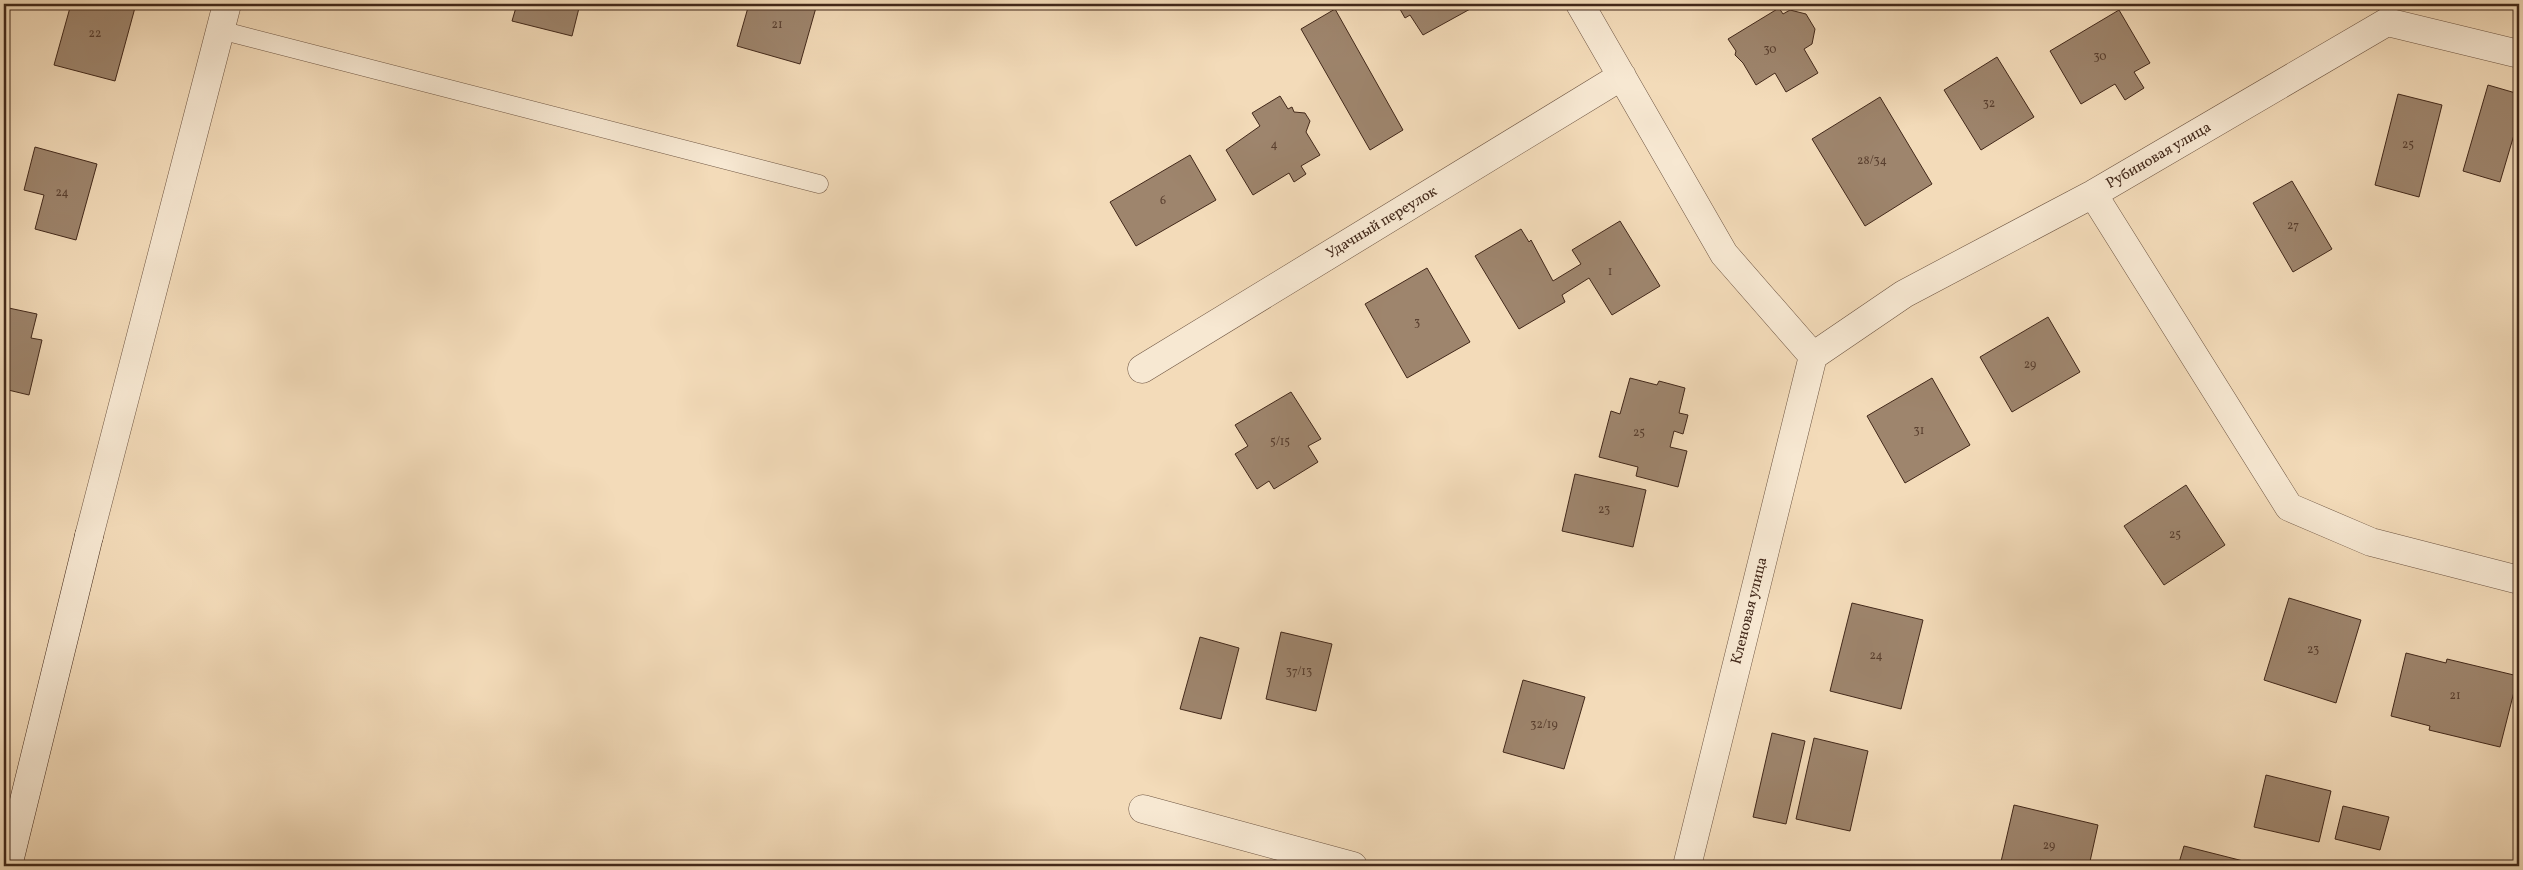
<svg xmlns="http://www.w3.org/2000/svg" width="2523" height="870" viewBox="0 0 2523 870" font-family="Vollkorn,serif">
<style>
.building{fill:#9e856d;stroke:#42281a}
.lines{fill:none;stroke-linecap:round;stroke-linejoin:round}
.lane-casing{stroke:#6e5542;stroke-width:19}
.street-casing{stroke:#6e5542;stroke-width:29}
.secondary-casing{stroke:#42281a;stroke-width:29}
.lane{stroke:#f7e8d2;stroke-width:18}
.street{stroke:#f7e8d2;stroke-width:28}
.secondary{stroke:#f7e8d2;stroke-width:28}
.labels{text-anchor:middle;dominant-baseline:central;stroke-width:5;stroke-linejoin:round;paint-order:stroke}
.number-label{font-size:12px;fill:#593f2f}
.street-label{font-size:15px;fill:#42281a;stroke:#f7e8d2}
</style>
<rect width="100%" height="100%" fill="#f3dbb9"/>
<filter id="stains"><feTurbulence type="fractalNoise" baseFrequency=".004" numOctaves="4"/><feColorMatrix values="0 0 0 0 .2 0 0 0 0 .09 0 0 0 0 .02 0 0 0 .5 -.17"/></filter>
<radialGradient id="worn" r=".72"><stop offset=".6" stop-color="#630" stop-opacity="0"/><stop offset="1" stop-color="#630" stop-opacity=".3"/></radialGradient>
<path class="building" d="M 71,4 L 136,4 L 115,81 L 54,65 Z
M 517,4 L 580,4 L 572,36 L 512,21 Z
M 749,4 L 817,4 L 800,64 L 737,46 Z
M 1397,4 L 1470,4 L 1472,8 L 1423,35 L 1410,15 L 1405,18 Z
M 1779,8 L 1783,14 L 1790,10 L 1806,14 L 1815,29 L 1812,44 L 1804,49 L 1818,73 L 1786,92 L 1775,73 L 1756,85 L 1743,63 L 1735,55 L 1736,51 L 1728,39 Z
M 1335,9 L 1403,130 L 1370,150 L 1301,29 Z
M 2119,10 L 2150,63 L 2134,72 L 2144,88 L 2125,100 L 2115,84 L 2081,104 L 2050,51 Z
M 1997,57 L 2034,117 L 1981,150 L 1944,90 Z
M 2488,85 L 2519,94 L 2519,118 L 2500,182 L 2463,171 Z
M 2398,94 L 2442,105 L 2419,197 L 2375,185 Z
M 1280,96 L 1288,109 L 1292,107 L 1294,112 L 1305,113 L 1310,121 L 1306,132 L 1320,155 L 1301,166 L 1306,174 L 1294,182 L 1289,173 L 1253,195 L 1226,150 L 1260,126 L 1252,113 Z
M 1880,97 L 1932,184 L 1865,226 L 1812,139 Z
M 35,147 L 97,164 L 76,240 L 35,229 L 44,195 L 24,190 Z
M 1190,155 L 1216,200 L 1136,246 L 1110,202 Z
M 2292,181 L 2332,249 L 2293,272 L 2253,203 Z
M 1620,221 L 1660,286 L 1612,315 L 1589,278 L 1562,295 L 1565,302 L 1519,329 L 1475,256 L 1521,229 L 1529,242 L 1531,240 L 1553,281 L 1581,264 L 1572,250 Z
M 1427,268 L 1470,342 L 1407,378 L 1365,304 Z
M 4,307 L 37,314 L 31,338 L 42,340 L 29,395 L 4,389 Z
M 2048,317 L 2080,372 L 2012,412 L 1980,357 Z
M 1630,378 L 1657,385 L 1659,381 L 1685,388 L 1679,413 L 1688,415 L 1683,434 L 1674,431 L 1670,447 L 1687,451 L 1678,487 L 1636,476 L 1638,467 L 1599,457 L 1611,411 L 1620,414 Z
M 1932,378 L 1970,445 L 1905,483 L 1867,416 Z
M 1291,392 L 1321,439 L 1308,446 L 1318,462 L 1274,489 L 1269,481 L 1257,489 L 1235,454 L 1248,446 L 1235,425 Z
M 1575,474 L 1646,490 L 1633,547 L 1562,531 Z
M 2186,485 L 2225,545 L 2164,585 L 2124,526 Z
M 2289,598 L 2361,620 L 2336,703 L 2264,680 Z
M 1852,603 L 1923,620 L 1901,709 L 1830,691 Z
M 1281,632 L 1332,644 L 1316,711 L 1266,699 Z
M 1200,637 L 1239,648 L 1221,719 L 1180,709 Z
M 2406,653 L 2446,663 L 2447,659 L 2518,676 L 2500,747 L 2429,730 L 2430,726 L 2391,716 Z
M 1523,680 L 1585,697 L 1564,769 L 1503,752 Z
M 1772,733 L 1805,741 L 1786,824 L 1753,817 Z
M 1814,738 L 1868,751 L 1850,831 L 1796,819 Z
M 2266,775 L 2331,791 L 2319,842 L 2254,827 Z
M 2014,805 L 2098,825 L 2089,866 L 2000,866 Z
M 2343,806 L 2389,817 L 2380,850 L 2335,839 Z
M 2184,846 L 2263,866 L 2178,866 Z"/>
<g class="lines">
<defs>
<path id="lane" d="M 220,30 L 819,184"/>
<path id="street" d="M 1580,4 L 1724,254 L 1813,356
M 2093,194 L 2289,507 L 2371,542 L 2519,580
M 1813,356 L 1904,294 L 2093,194 L 2387,22 L 2519,54
M 1142,369 L 1622,76
M 89,536 L 227,4
M 1143,809 L 1353,866
M 1687,866 L 1813,356"/>
<path id="secondary" d="M 8,866 L 89,536"/>
</defs>
<use href="#lane" class="lane-casing"/>
<use href="#street" class="street-casing"/>
<use href="#secondary" class="secondary-casing"/>
<use href="#lane" class="lane"/>
<use href="#street" class="street"/>
<use href="#secondary" class="secondary"/>
</g>
<g class="labels">
<g class="number-label">
<text x="777" y="25">21</text>
<text x="95" y="34">22</text>
<text x="1770" y="50">30</text>
<text x="2100" y="57">30</text>
<text x="1989" y="104">32</text>
<text x="1274" y="145">4</text>
<text x="2408" y="145">25</text>
<text x="1872" y="161">28/34</text>
<text x="62" y="193">24</text>
<text x="1163" y="201">6</text>
<text x="2293" y="226">27</text>
<text x="1610" y="272">1</text>
<text x="1417" y="323">3</text>
<text x="2030" y="365">29</text>
<text x="1919" y="431">31</text>
<text x="1639" y="433">25</text>
<text x="1280" y="442">5/15</text>
<text x="1604" y="510">23</text>
<text x="2175" y="535">25</text>
<text x="2313" y="650">23</text>
<text x="1876" y="656">24</text>
<text x="1299" y="672">37/13</text>
<text x="2455" y="696">21</text>
<text x="1544" y="725">32/19</text>
<text x="2049" y="846">29</text>
</g>
<g class="street-label">
<text transform="translate(2159 156) rotate(-30)">Рубиновая улица</text>
<text transform="translate(1382 223) rotate(-31)">Удачный переулок</text>
<text transform="translate(1750 611) rotate(-76)">Кленовая улица</text>
</g>
</g>
<rect width="2523" height="870" fill="none" stroke="#f3dbb9" stroke-width="20"/>
<rect x="5" y="5" width="2513" height="860" fill="none" stroke="#42281a" stroke-width="2.5"/>
<rect x="10" y="10" width="2503" height="850" fill="none" stroke="#42281a"/>
<rect width="100%" height="100%" filter="url(#stains)"/>
<rect width="100%" height="100%" fill="url(#worn)"/>
</svg>
